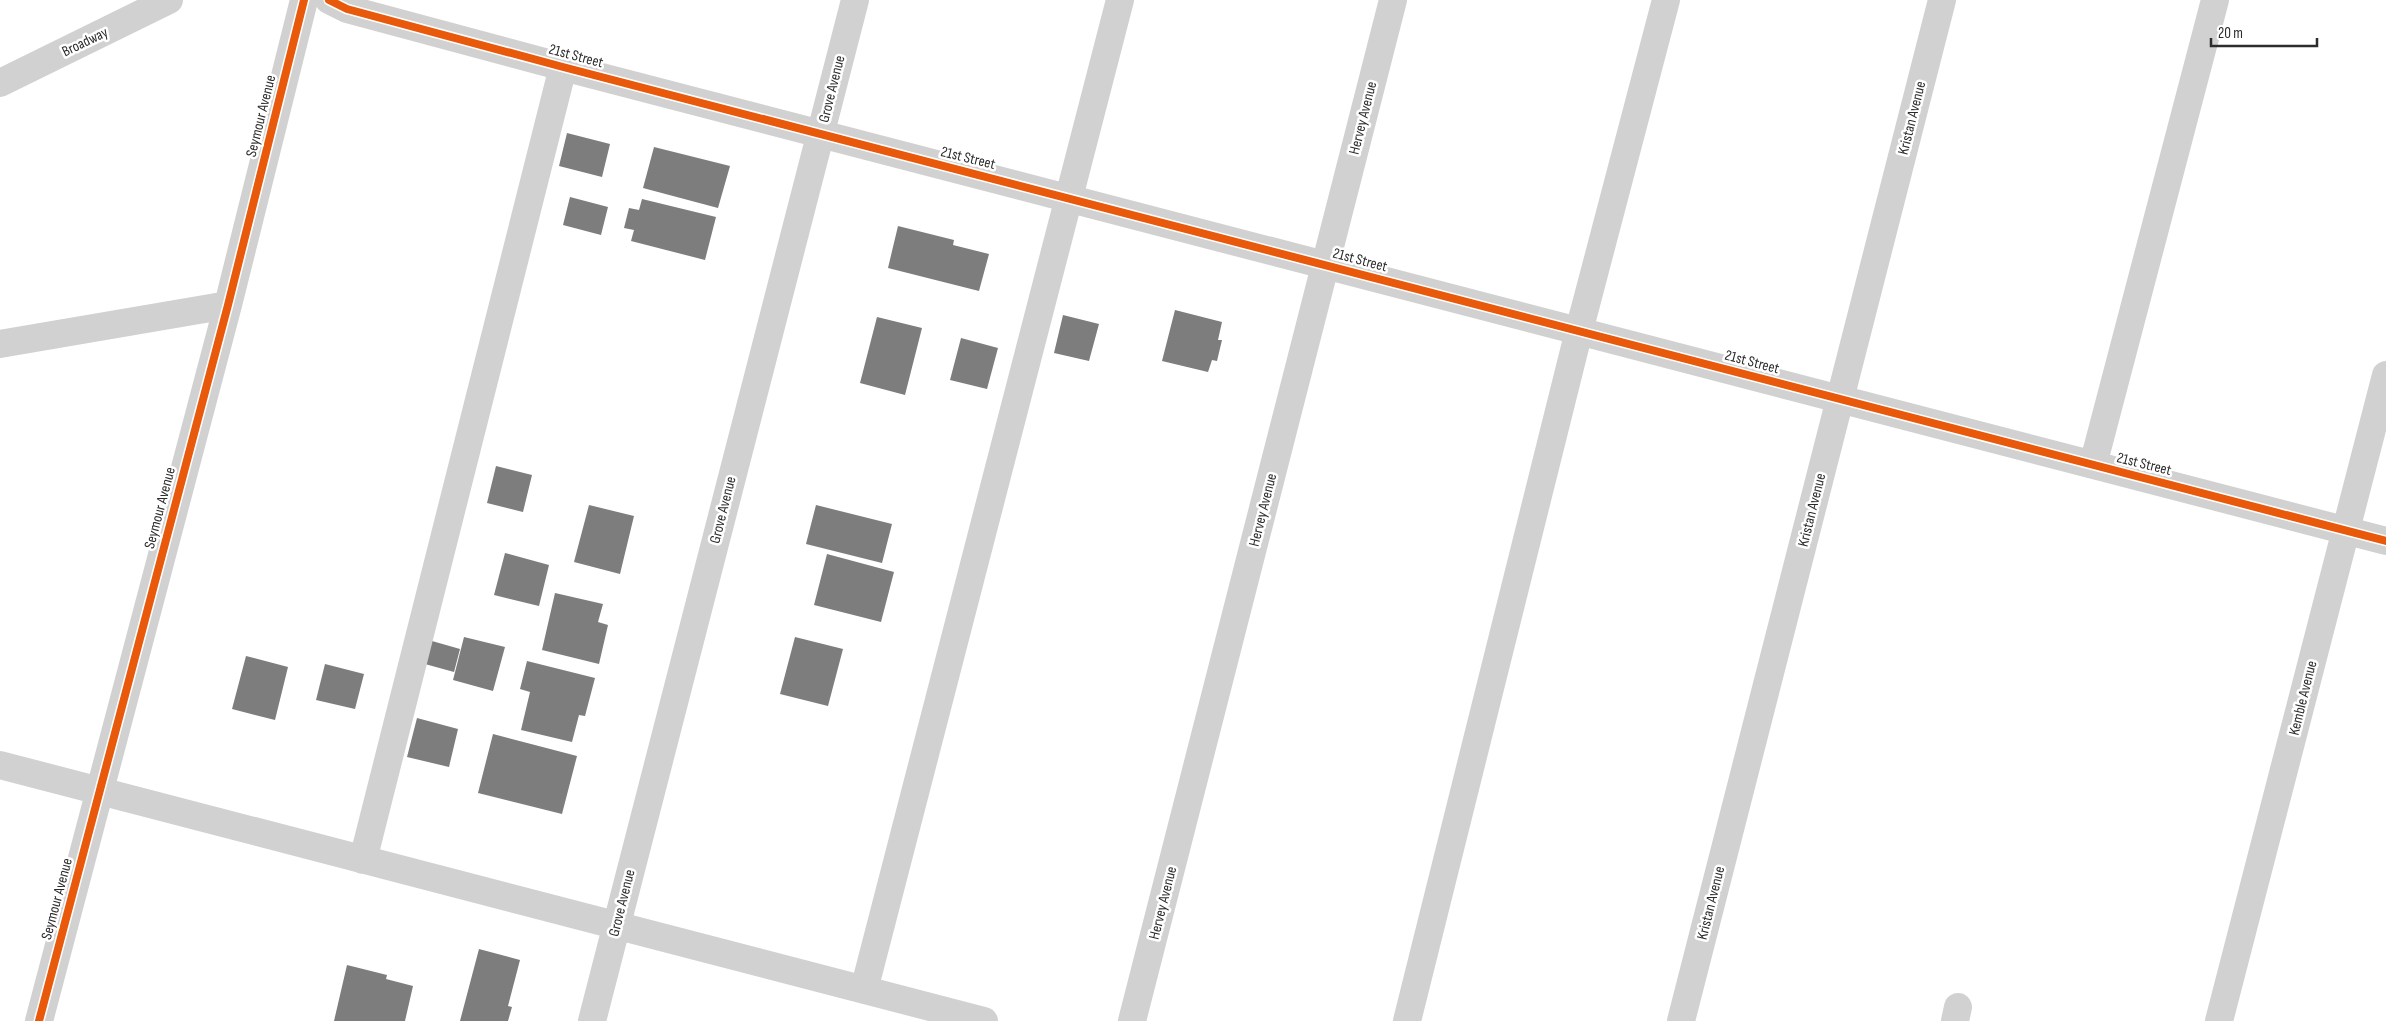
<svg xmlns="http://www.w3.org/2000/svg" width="2386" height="1021" viewBox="0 0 2386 1021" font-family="'Sofia Sans Condensed',sans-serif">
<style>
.building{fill:#7d7d7d}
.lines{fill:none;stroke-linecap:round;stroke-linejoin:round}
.minor{stroke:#d1d1d1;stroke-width:28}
.cycleway-casing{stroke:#fff;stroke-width:11}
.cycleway{stroke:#e8590c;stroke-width:8}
.labels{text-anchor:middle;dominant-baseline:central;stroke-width:5;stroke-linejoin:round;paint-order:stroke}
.street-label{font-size:15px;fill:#2c2c2c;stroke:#fff}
</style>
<rect width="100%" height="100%" fill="#fff"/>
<path class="building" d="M 567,133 L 610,144 L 602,177 L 559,166 Z
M 654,147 L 730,166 L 718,208 L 643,188 Z
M 570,197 L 608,207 L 601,235 L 563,225 Z
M 642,199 L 716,217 L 705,260 L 631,241 L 634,230 L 624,228 L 629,208 L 639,210 Z
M 898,226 L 954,240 L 953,245 L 989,254 L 979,291 L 888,268 Z
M 1175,310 L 1222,322 L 1218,340 L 1222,340 L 1217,361 L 1212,360 L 1208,372 L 1162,361 Z
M 1063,315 L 1099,324 L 1089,361 L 1054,353 Z
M 877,317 L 922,328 L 905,395 L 860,383 Z
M 961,338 L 998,348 L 987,389 L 950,380 Z
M 496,466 L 532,475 L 523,512 L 487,503 Z
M 589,505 L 634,516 L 620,574 L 574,562 Z
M 816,505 L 892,524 L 882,563 L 806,544 Z
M 505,553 L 549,565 L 539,606 L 494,595 Z
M 827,554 L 894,572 L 881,622 L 814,605 Z
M 555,593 L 603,604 L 598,622 L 608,625 L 599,664 L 542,650 Z
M 464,637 L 505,647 L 493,691 L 453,680 Z
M 795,637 L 843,649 L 828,706 L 780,694 Z
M 432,641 L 460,649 L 454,672 L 425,664 Z
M 246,656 L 288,667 L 275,720 L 232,709 Z
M 527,661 L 595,678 L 585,716 L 579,715 L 572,742 L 521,730 L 530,692 L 520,689 Z
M 325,664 L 364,674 L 355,709 L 316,700 Z
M 417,718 L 458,729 L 449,767 L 407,757 Z
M 493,734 L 577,756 L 562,814 L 478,793 Z
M 479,949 L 520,960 L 508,1006 L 512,1007 L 508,1021 L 460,1021 Z
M 347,965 L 387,975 L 386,979 L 413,986 L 405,1021 L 334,1021 Z"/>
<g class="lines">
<path class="minor" d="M 329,0 L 347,9 L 563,67 L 2386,541
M 0,83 L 169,0
M 0,344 L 228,305
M 2093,465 L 2215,0
M 0,765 L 984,1021
M 363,860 L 563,67
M 864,990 L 1120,0
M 39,1021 L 228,305 L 304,0
M 592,1021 L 855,0
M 1132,1021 L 1393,0
M 1407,1021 L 1579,331 L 1666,0
M 1681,1021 L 1942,0
M 1955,1021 L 1958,1007
M 2219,1021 L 2386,375"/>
<defs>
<path id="cycleway" d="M 329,0 L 347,9 L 563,67 L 2386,541
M 39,1021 L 228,305 L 304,0"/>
</defs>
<use href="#cycleway" class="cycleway-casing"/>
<use href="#cycleway" class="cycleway"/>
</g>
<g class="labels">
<g class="street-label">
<text transform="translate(85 42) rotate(-26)">Broadway</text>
<text transform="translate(576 56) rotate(15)">21st Street</text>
<text transform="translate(832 89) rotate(-76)">Grove Avenue</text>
<text transform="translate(261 116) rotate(-76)">Seymour Avenue</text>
<text transform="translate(1363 118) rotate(-76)">Hervey Avenue</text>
<text transform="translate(1912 118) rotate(-76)">Kristan Avenue</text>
<text transform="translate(968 158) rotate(14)">21st Street</text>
<text transform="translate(1360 260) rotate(15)">21st Street</text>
<text transform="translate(1752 362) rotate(15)">21st Street</text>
<text transform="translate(2144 464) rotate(14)">21st Street</text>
<text transform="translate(160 508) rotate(-75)">Seymour Avenue</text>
<text transform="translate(723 510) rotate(-76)">Grove Avenue</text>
<text transform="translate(1263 510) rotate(-76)">Hervey Avenue</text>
<text transform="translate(1812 510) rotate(-76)">Kristan Avenue</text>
<text transform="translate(2303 698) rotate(-76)">Kemble Avenue</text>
<text transform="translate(57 899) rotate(-75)">Seymour Avenue</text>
<text transform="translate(622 903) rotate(-76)">Grove Avenue</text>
<text transform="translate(1163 903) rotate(-76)">Hervey Avenue</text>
<text transform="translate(1711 903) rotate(-76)">Kristan Avenue</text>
</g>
</g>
<path d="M2211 38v8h106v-8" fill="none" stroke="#2c2c2c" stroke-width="2.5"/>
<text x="2218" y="38" font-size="15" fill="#2c2c2c" stroke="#ffffff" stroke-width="4" paint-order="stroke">20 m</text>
</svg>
